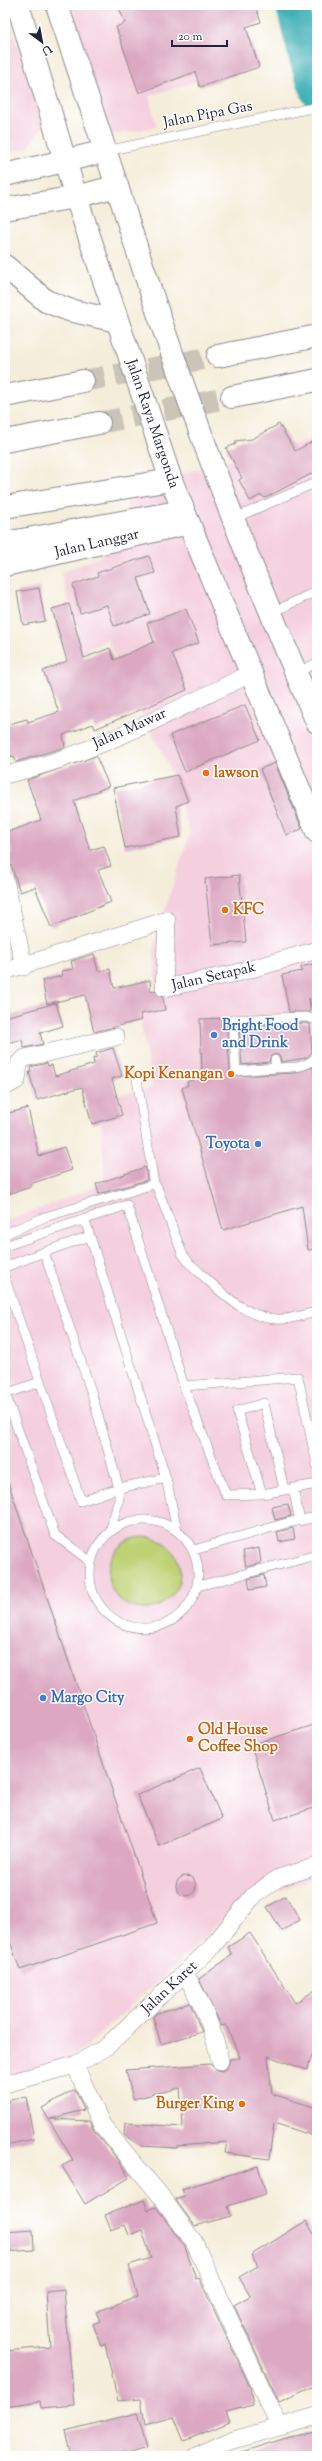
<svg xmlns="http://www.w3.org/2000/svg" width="322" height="2461" viewBox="0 0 322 2461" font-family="'Sorts Mill Goudy',serif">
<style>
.built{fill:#f4cfde}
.green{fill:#bed275;stroke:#707a58}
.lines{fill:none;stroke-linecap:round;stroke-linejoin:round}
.river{stroke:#3fb0b7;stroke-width:33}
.building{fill:#dba7c1}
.highway-tunnel{stroke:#cac4b9;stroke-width:22;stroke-dasharray:22 11;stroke-linecap:butt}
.lane-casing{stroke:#8b888a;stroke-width:10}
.street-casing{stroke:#8b888a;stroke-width:18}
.secondary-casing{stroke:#8b888a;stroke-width:24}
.primary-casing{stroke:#8b888a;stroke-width:24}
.highway-casing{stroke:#8b888a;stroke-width:24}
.lane{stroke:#fff;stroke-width:9}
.street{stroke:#fff;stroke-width:17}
.secondary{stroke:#fff;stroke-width:22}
.primary{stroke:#fff;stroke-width:22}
.highway{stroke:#fff;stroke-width:22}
.food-dot{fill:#e8710a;stroke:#fff;stroke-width:1.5}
.shop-dot{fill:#3f7fe0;stroke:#fff;stroke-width:1.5}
.labels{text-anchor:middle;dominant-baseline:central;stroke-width:3;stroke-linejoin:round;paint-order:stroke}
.street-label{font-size:15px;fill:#22223b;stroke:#fff}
.food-label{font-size:15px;font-weight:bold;fill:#c56008;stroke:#fff;text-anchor:start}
.shop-label{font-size:15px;font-weight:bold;fill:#366cbe;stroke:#fff;text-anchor:start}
</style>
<rect width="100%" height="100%" fill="#fff"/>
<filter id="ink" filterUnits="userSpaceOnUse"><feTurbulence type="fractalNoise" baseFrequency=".025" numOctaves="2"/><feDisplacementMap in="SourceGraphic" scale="8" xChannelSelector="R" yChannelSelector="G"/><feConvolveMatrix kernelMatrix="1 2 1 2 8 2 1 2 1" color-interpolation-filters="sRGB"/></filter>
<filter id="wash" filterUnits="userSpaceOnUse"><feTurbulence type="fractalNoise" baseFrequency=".012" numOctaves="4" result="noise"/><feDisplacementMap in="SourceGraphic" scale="16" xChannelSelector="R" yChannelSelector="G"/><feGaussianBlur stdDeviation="0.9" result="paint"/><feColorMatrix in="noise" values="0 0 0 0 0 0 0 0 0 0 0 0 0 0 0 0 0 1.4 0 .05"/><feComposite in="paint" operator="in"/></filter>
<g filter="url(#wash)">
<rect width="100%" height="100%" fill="#f4edd9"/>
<path class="built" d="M 5,5 L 43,127 L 28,148 L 5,153 Z
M 72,5 L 204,5 L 230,71 L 149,96 L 157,127 L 101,137 Z
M 317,438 L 317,1878 L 237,1905 L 188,1954 L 81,2051 L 24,2087 L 5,2089 L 5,1222 L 105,1183 L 100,1098 L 152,1088 L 140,1017 L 156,989 L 154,944 L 190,833 L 167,762 L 141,712 L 107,639 L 84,652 L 61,573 L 102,556 L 129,527 L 125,489 Z"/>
<path class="green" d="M108 1573a36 36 0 1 1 72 0a36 36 0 1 1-72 0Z"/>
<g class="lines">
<path class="river" d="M 292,5 L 306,60 L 317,92"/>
</g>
<g id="blocks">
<path class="building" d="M 118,5 L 255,5 L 261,22 L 246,27 L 259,67 L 200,87 L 195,72 L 139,93 L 116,27 L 125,23 Z
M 279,424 L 295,451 L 317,439 L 317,471 L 265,498 L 261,495 L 250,501 L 239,480 L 242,478 L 226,448 L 236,444 L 235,441 L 252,439 Z
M 149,556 L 155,573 L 138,578 L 150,614 L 114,626 L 107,605 L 80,613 L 73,585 L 98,576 L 97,573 Z
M 39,588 L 45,621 L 23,625 L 17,592 Z
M 69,604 L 84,658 L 110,648 L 114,660 L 154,642 L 147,623 L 186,609 L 199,643 L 172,653 L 187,690 L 95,729 L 93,724 L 63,735 L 65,747 L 16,762 L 14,756 L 5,758 L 5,725 L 27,719 L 28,722 L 59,712 L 43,671 L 67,661 L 52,609 Z
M 245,705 L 260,740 L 185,772 L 170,735 Z
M 96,756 L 109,786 L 74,801 L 90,850 L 104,846 L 111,866 L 98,870 L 111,902 L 51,927 L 35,887 L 20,892 L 8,856 L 12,854 L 5,833 L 41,820 L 27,780 Z
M 275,763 L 302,829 L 286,835 L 260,769 Z
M 177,775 L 188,801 L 176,806 L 181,837 L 125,848 L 113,788 Z
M 239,875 L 246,942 L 212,945 L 205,879 Z
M 94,954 L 98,971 L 110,969 L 114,988 L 150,980 L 151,992 L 155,991 L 163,998 L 165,1010 L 140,1014 L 142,1020 L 94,1032 L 85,995 L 47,1004 L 42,981 L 62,976 L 61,971 L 73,969 L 71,961 Z
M 317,963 L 317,1008 L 312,1009 L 309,998 L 310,1012 L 289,1012 L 282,975 L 302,971 L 301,967 Z
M 56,1003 L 63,1026 L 40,1033 L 43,1044 L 24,1048 L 22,1040 L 5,1043 L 5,1017 Z
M 226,1018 L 230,1071 L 233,1076 L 294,1073 L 313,1067 L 314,1076 L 317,1076 L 317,1249 L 308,1250 L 302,1206 L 223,1230 L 182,1088 L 188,1085 L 187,1082 L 202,1076 L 200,1019 Z
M 305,1023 L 310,1024 L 312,1052 L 306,1058 L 281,1062 L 280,1056 L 275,1054 L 270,1057 L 269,1062 L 242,1065 L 239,1026 L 265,1024 L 271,1029 L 277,1024 Z
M 113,1048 L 122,1076 L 112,1079 L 122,1115 L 92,1124 L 82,1087 L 37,1100 L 29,1072 L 31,1072 L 30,1067 L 47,1063 L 48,1066 L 52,1065 L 55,1076 L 94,1064 L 93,1058 L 97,1057 L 96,1053 Z
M 28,1108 L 39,1156 L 64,1147 L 72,1170 L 30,1184 L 31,1187 L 5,1195 L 5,1114 Z
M 145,1167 L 147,1180 L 99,1194 L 96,1184 Z
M 5,1482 L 8,1482 L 157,1923 L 20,1970 L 5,1927 Z
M 288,1504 L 291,1516 L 275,1520 L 272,1507 Z
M 293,1528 L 295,1539 L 279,1542 L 277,1532 Z
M 259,1548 L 261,1563 L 246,1567 L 243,1551 Z
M 264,1575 L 266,1587 L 250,1590 L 248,1579 Z
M 317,1724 L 317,1807 L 275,1820 L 251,1745 Z
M 200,1768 L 222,1819 L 159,1846 L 137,1795 Z
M176 1886a10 10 0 1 1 20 0a10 10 0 1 1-20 0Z
M 286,1896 L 300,1920 L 282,1931 L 267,1907 Z
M 250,1933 L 295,2003 L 317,1989 L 317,2041 L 307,2070 L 268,2056 L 272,2094 L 317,2108 L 317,2137 L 274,2123 L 269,2159 L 225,2153 L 227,2142 L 177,2146 L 177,2148 L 141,2146 L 124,2135 L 125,2123 L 183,2127 L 180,2088 L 133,2099 L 126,2070 L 210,2064 L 217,2070 L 222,2071 L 227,2068 L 230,2059 L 240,2058 L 226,2025 L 221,2026 L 199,1979 L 232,1955 L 228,1947 Z
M 190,2003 L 202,2032 L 161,2044 L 153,2017 L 157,2013 Z
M 75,2089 L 84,2110 L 50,2119 L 89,2121 L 94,2131 L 120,2162 L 129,2178 L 85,2204 L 62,2166 L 73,2160 L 42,2108 Z
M 26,2097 L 34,2139 L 5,2145 L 5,2101 Z
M 258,2166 L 266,2194 L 228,2206 L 231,2216 L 195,2226 L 175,2199 L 184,2196 L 182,2189 Z
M 144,2200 L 148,2210 L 156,2207 L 185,2247 L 196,2279 L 199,2278 L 250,2387 L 253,2405 L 226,2412 L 230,2422 L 184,2441 L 174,2417 L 145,2425 L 141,2399 L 118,2401 L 105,2344 L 101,2346 L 93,2324 L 100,2321 L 96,2312 L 138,2296 L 129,2265 L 151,2258 L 142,2230 L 129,2235 L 125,2225 L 111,2230 L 105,2215 Z
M 306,2221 L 317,2239 L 317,2385 L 279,2402 L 234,2305 L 250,2296 L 239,2277 L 258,2266 L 251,2255 Z
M 33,2230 L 34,2250 L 5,2252 L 5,2232 Z
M 64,2290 L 74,2405 L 41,2408 L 40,2401 L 5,2406 L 5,2351 L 50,2347 L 46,2292 Z
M 137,2413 L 147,2447 L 115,2456 L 71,2456 L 65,2431 Z
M 317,2432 L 317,2456 L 240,2456 L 239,2453 L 289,2437 Z"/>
</g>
</g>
<g filter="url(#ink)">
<use href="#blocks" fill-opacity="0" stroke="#8b888a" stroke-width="1"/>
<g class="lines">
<path class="highway-tunnel" d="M 83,381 L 218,356
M 99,423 L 232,397"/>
<defs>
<path id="lane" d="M 106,151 L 317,107
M 233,519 L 317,482
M 271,613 L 317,591
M 295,673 L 317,663
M 271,1018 L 233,1020 L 236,1071 L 276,1068
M 271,1023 L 271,1018 L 306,1017 L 317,1020
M 275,1060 L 276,1068 C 291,1067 307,1069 317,1056
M 137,1079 L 154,1184
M 85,1220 L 166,1478 L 177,1530
M 5,1234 L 45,1217 L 154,1184 L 157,1187 L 182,1253 L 189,1263 C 216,1286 245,1322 284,1319 C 295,1318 306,1314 317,1312
M 90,1236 L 44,1252 L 91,1391 L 119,1488 L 166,1478
M 5,1246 L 127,1205 L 184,1386
M 5,1267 L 44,1252
M 5,1279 L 81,1501 L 119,1488 L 119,1499 L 110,1532
M 5,1393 L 55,1535 L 91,1562
M 5,1394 L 40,1382
M 317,1465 L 298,1377 L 184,1386 L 226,1495 L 262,1494 L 317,1484
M 293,1488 L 300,1521
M 262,1494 L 237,1411 L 264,1403 L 284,1489
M90 1574a54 54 0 1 1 108 0a54 54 0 1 1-108 0Z
M 194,1550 L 287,1523 L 317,1517
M 198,1586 L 317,1555"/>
<path id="street" d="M 5,775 C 91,756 173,711 252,673
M 5,880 L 24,967
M 5,971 L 167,920 L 164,988 L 237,973 L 317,950
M 5,1087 L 17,1080 L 19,1063 L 25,1058 L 116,1037
M 185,1973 C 202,2004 213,2026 220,2061
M 75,2065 L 102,2125 L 160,2195 L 194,2242 L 279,2426
M 5,2084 L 75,2065 L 105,2048 L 212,1947 L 253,1896 L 278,1878 L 317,1866
M 196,2456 L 227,2442 L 317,2416"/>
<path id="secondary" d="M 5,565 L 189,523"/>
<path id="primary" d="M 117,186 C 173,369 241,547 317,722
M 76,197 L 171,480 L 317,832"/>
<path id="highway" d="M 18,5 L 76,197
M 5,175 L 106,151
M 5,209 L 76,197 L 117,186 L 57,5
M 5,266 L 46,301 L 69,310 L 117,321
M 218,356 L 317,336
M 5,396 L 83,381
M 232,397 L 317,380
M 5,441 L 99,423
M 5,507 L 171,480
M 5,543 L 183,511"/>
</defs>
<use href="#lane" class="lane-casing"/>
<use href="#street" class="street-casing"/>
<use href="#secondary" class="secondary-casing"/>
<use href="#primary" class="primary-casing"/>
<use href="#highway" class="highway-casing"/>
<use href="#lane" class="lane"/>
<use href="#street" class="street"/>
<use href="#secondary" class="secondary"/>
<use href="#primary" class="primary"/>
<use href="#highway" class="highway"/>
</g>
</g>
<g class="food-dot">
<circle cx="206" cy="773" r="4"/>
<circle cx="225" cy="910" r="4"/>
<circle cx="231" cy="1074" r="4"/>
<circle cx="190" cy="1739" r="4"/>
<circle cx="242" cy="2104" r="4"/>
</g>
<g class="shop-dot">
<circle cx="214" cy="1035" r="4"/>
<circle cx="258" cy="1144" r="4"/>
<circle cx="43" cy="1698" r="4"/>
</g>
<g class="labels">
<g class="street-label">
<text transform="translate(208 115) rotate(-11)">Jalan Pipa Gas</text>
<text transform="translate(152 424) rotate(71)">Jalan Raya Margonda</text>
<text transform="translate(97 544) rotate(-13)">Jalan Langgar</text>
<text transform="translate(130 729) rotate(-24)">Jalan Mawar</text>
<text transform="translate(214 977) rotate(-13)">Jalan Setapak</text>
<text transform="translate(170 1988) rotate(-43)">Jalan Karet</text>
</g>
<g class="food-label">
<text x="214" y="773">lawson</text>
<text x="233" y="910">KFC</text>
<text x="223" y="1074" text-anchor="end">Kopi Kenangan</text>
<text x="198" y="1730">Old House<tspan x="198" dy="17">Coffee Shop</tspan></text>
<text x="234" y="2104" text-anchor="end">Burger King</text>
</g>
<g class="shop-label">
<text x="222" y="1026">Bright Food<tspan x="222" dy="17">and Drink</tspan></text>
<text x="250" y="1144" text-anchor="end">Toyota</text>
<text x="51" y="1698">Margo City</text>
</g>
</g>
<rect width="322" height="2461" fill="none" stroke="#fff" stroke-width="20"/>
<g transform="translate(42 42) rotate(148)" stroke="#ffffff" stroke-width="3" paint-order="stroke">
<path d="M0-3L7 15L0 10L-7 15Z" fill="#22223b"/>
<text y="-6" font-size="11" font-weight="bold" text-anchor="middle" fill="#22223b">U</text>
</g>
<path d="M172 40v6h55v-6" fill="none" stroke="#22223b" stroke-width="2"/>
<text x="178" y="40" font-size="12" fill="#22223b" stroke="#ffffff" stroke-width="3" paint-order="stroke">20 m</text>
</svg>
